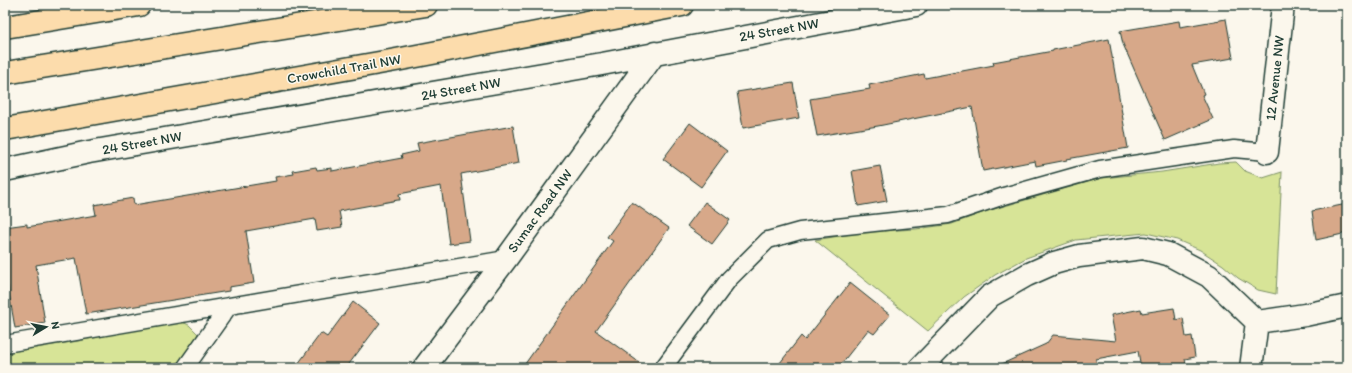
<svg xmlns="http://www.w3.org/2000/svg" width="1352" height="373" viewBox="0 0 1352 373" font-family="Itim,sans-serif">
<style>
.green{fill:#d7e497;stroke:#7b9066}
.building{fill:#d7a889;stroke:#1f3d34}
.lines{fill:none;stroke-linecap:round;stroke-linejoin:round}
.lane-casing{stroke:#1f3d34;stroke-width:19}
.street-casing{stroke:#1f3d34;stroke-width:25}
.highway-casing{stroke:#1f3d34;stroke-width:25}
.lane{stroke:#fbf7ec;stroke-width:16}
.street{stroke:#fbf7ec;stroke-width:22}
.highway{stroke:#fcdcac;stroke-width:22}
.labels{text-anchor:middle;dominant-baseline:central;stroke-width:3;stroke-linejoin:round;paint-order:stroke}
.street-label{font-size:14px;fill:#1f3d34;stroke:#fbf7ec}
</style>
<rect width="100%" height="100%" fill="#fbf7ec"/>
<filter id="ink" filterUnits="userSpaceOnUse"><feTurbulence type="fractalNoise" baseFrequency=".025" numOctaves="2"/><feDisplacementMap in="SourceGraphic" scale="8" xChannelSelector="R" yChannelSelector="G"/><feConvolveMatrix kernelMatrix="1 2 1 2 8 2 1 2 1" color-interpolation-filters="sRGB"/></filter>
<g filter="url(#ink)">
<path class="green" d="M 1236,162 L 1245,171 L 1263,178 L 1282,172 L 1276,294 L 1258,290 L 1238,278 L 1223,265 L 1200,250 L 1177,240 L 1146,233 L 1115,236 L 1076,240 L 1026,258 L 995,275 L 964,297 L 928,331 L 815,240 L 863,232 L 916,229 L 952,224 L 987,211 L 1102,178 L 1162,172 L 1219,163 Z
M 180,321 L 189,325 L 198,334 L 187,353 L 176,368 L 5,368 L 5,353 L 78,341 Z"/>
<path class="building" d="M 1226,19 L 1233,58 L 1192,65 L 1204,94 L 1202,95 L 1213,119 L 1165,140 L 1123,44 L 1120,31 L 1179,21 L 1180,27 Z
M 1109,39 L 1128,148 L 1067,159 L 1067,160 L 1036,166 L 1035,161 L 983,171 L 972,107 L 878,126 L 817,136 L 810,99 L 870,89 L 869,85 L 924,74 L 925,78 L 994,65 L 993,62 L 1053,51 L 1053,50 Z
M 793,83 L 799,118 L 743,128 L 737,92 Z
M 690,123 L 727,151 L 701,187 L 663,159 Z
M 513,126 L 519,163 L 461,174 L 470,241 L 449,244 L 441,186 L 399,194 L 400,200 L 398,200 L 339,211 L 342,227 L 317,231 L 315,219 L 246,231 L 254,283 L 229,287 L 229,291 L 86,314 L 76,258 L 36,265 L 45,323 L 15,328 L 5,270 L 5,227 L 27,224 L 27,227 L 96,215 L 94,205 L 133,198 L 134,205 L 276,181 L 275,177 L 294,174 L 293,171 L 316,167 L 317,170 L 332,168 L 332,171 L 402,158 L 401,155 L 419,151 L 417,143 Z
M 880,166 L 887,201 L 858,206 L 852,171 Z
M 632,202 L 669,228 L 596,331 L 647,368 L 522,368 L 613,241 L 607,237 Z
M 705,202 L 730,220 L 712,244 L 687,226 Z
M 1347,204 L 1347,233 L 1316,240 L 1312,211 Z
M 850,283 L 890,315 L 874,334 L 868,330 L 838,368 L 776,368 L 801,336 L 805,340 Z
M 353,302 L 380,323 L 346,368 L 295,368 L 321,333 L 327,337 Z
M 1174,308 L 1176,320 L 1183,318 L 1186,337 L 1192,336 L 1195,357 L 1185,359 L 1187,368 L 1141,368 L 1138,351 L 1096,359 L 1097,368 L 993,368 L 1046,344 L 1053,335 L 1116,341 L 1111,315 L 1141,309 L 1142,313 Z"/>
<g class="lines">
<defs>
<path id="lane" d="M 5,344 L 506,259
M 185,368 L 229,306
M 663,368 L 729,279 L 768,240 L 800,231 L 948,215 L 1004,196 L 1100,169 L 1234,149 L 1267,152"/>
<path id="street" d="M 1267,152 L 1283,5
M 5,170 L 89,152 L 602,64 L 916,5
M 1257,322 L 1305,315 L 1347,306
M 424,368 L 506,259 L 655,53
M 920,368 L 990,296 L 1027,275 L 1054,263 L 1079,256 L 1143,248 L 1168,254 L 1209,276 L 1257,322
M 1251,368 L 1257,322"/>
<path id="highway" d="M 5,27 L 139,5
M 5,73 L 426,5
M 5,129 L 396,60 L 682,5"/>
</defs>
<use href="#lane" class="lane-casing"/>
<use href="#street" class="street-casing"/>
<use href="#highway" class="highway-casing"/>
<use href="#lane" class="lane"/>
<use href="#street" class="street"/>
<use href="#highway" class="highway"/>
</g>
</g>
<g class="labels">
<g class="street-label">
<text transform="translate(779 30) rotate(-10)">24 Street NW</text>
<text transform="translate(344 69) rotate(-10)">Crowchild Trail NW</text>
<text transform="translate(1275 78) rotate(-84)">12 Avenue NW</text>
<text transform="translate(461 89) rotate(-10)">24 Street NW</text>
<text transform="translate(142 143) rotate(-10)">24 Street NW</text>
<text transform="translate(540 211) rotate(-54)">Sumac Road NW</text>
</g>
</g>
<rect width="1352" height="373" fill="none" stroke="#fbf7ec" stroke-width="20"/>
<rect x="10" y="10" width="1332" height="353" fill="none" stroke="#1f3d34" stroke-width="1.5" filter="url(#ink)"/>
<g transform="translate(46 327) rotate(80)" stroke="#fbf7ec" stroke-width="3" paint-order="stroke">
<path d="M0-3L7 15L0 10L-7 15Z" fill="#1f3d34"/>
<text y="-6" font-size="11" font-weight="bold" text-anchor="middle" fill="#1f3d34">N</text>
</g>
</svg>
